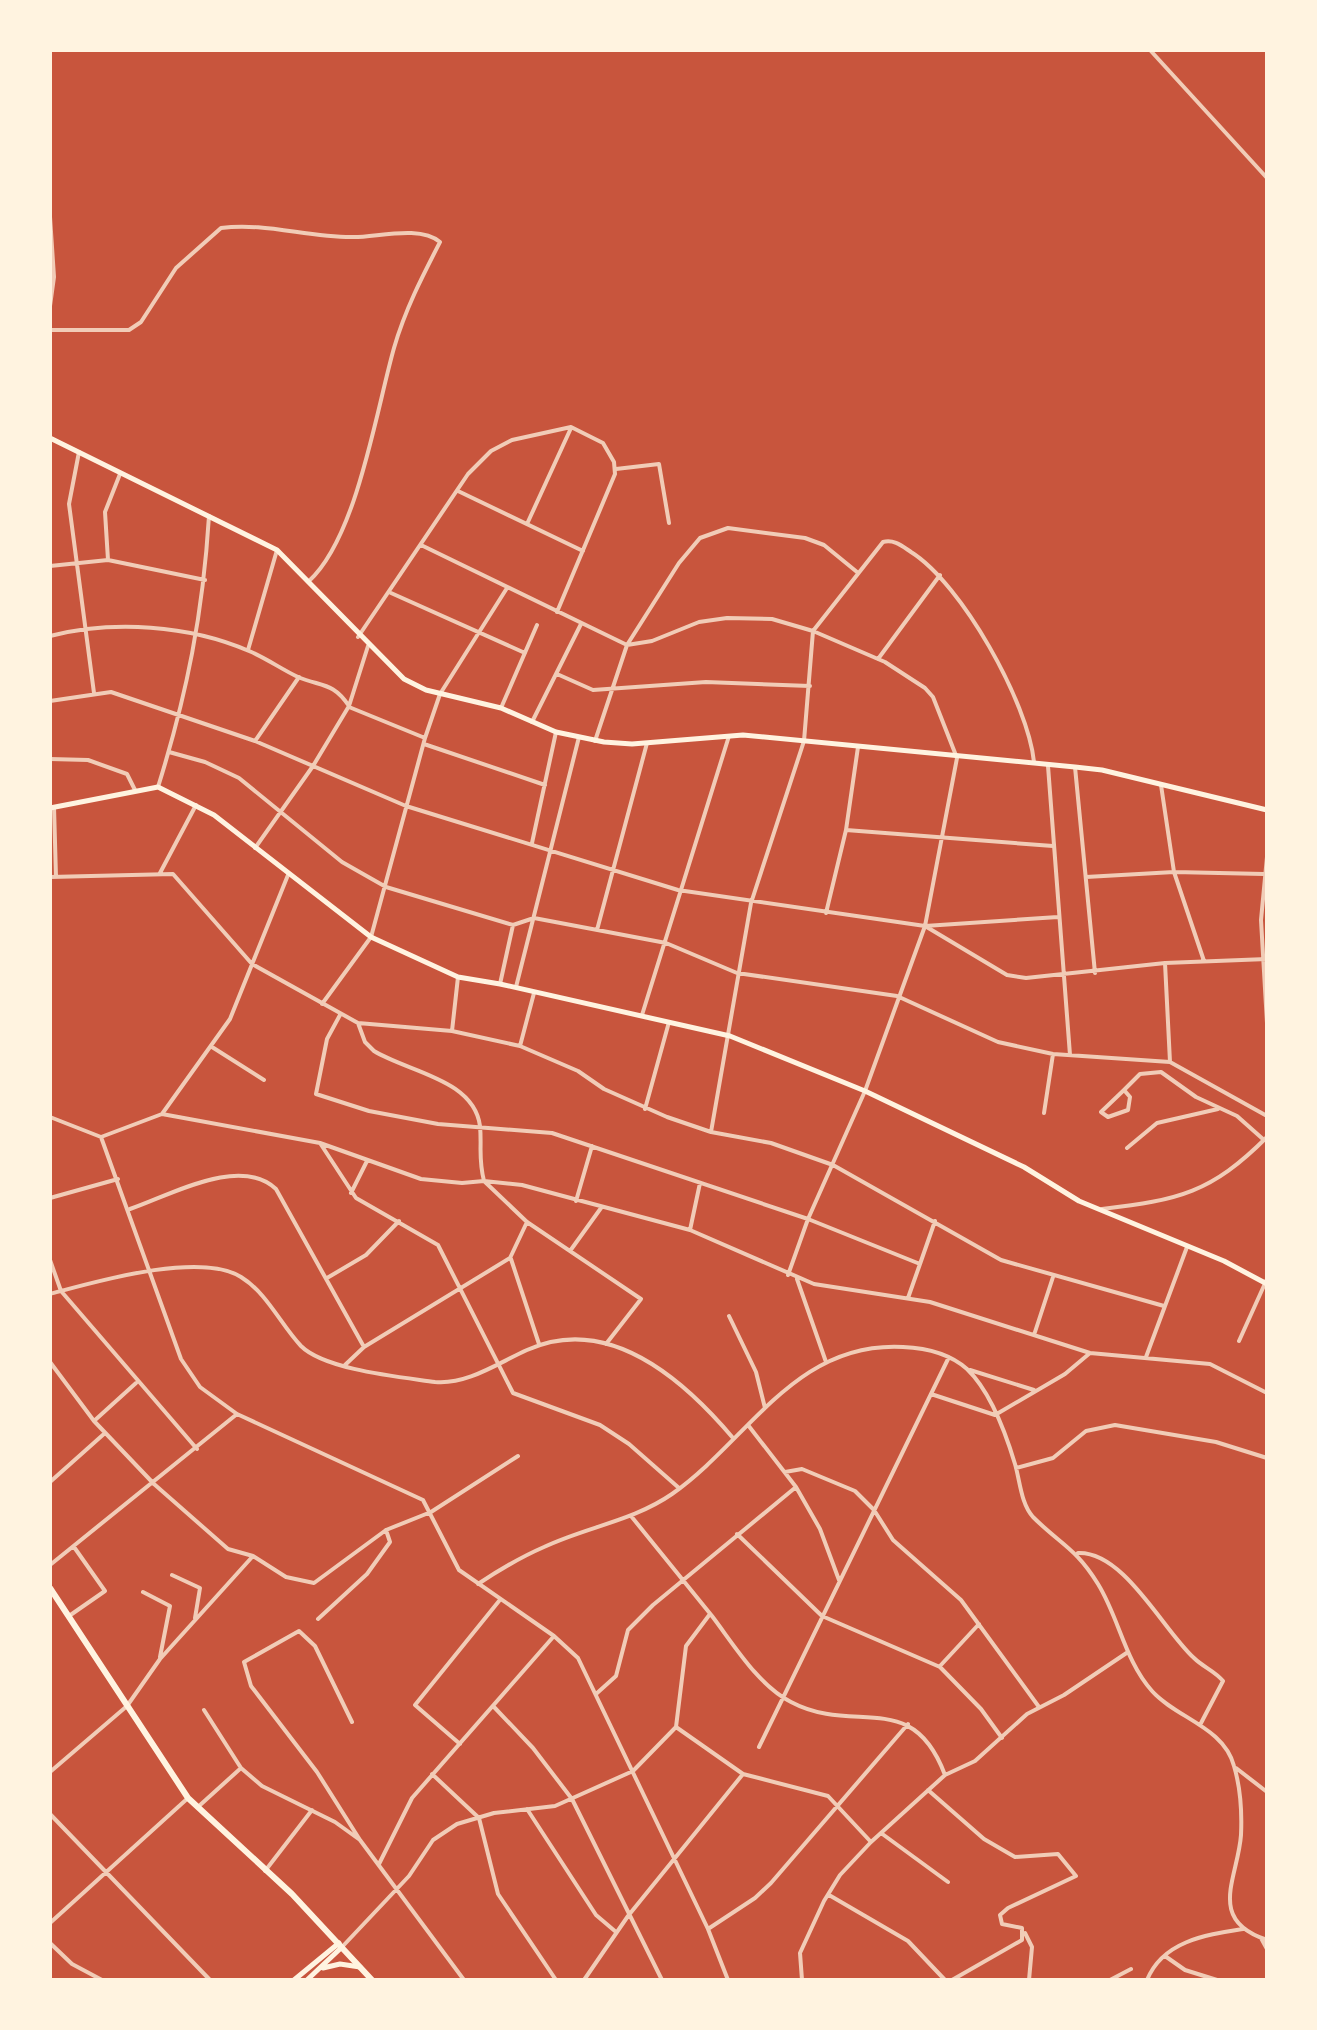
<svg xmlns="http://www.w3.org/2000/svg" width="1317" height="2030" viewBox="0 0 1317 2030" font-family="'Source Sans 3',sans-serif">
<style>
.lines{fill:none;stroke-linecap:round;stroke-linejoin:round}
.minor{stroke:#f1ccb7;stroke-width:4}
.secondary{stroke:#fff3e0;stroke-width:5}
.primary{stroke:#fff3e0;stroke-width:6}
</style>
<rect width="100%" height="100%" fill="#c8553d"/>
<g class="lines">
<path class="minor" d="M 1150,50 L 1267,178
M 50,217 L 54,277 L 50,306
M 50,330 L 129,330 L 141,322 L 176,268 L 221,228 C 265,222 309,238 354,237 C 378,237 420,225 440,242 C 422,277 405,310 394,348 C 376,411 357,537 309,581
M 79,452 L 69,504 L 94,693
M 616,469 L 659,464 L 669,523
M 458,491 L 583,551
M 527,524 L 571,428
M 421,545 L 627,645 L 652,641 L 699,622 L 727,618 L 772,619 L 813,631 L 885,662 L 925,688 L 933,697 L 957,758 L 925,926 L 865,1091 L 808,1219 L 788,1275
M 108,560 L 105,512 L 120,474
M 50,566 L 108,560 L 205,580
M 391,593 L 525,653
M 50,636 C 113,620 189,625 249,651 C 266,658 281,669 298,677 C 322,687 333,682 349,706
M 358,637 L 468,474 L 491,451 L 512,440 L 571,427 L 603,443 L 614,462 L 615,474 L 557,612
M 248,650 L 277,550
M 878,659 L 940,575
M 557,674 L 593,690 L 706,682 L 810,686
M 50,701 L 111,692 L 255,741 L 406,806 L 678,890 L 925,926 L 1058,917
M 349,707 L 425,738
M 501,708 L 537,625
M 532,722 L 581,624
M 255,741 L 299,677
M 595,741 L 627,645 L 679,563 L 700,538 L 728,528 L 805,538 L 824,545 L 857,572
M 424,744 L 545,785
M 169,752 L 205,762 L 239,778 L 342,862 L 386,887 L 513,925 L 534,918 L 666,943 L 737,973 L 897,996 L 998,1042 L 1053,1054 L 1170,1062 L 1267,1116
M 50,759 L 88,760 L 127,774 L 135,790
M 1048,766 L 1070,1055
M 1075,767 L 1095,973
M 1161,785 L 1174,872 L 1204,961
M 158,787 C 187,694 203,613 209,516
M 54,807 L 56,877
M 846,830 L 1053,846
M 532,843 L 556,732
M 255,848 L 313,766 L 349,706 L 368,646
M 1267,857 L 1261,920 L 1267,1023
M 160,873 L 196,805
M 50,877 L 173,874 L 252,964 L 358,1023 L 452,1031 L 520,1046 L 578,1071 L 604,1089 L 667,1117 L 711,1132 L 771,1143 L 833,1165 L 1001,1260 L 1164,1306
M 1086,877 L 1174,872 L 1264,874
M 826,913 L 846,830 L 858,747
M 925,926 L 1007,975 L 1026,978 L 1165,963 L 1267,959
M 597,930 L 647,743
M 1165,963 L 1170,1062
M 500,984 L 513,925
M 516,987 L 579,737
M 322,1004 L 371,937 L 425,738 L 440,694 L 507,588
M 340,1015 L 327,1039 L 316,1094 L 369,1111 L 438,1124 L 552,1133 L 808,1219 L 920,1264 L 935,1221
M 642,1015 L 729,736
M 358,1023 L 365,1042 L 374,1051 C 408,1072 474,1079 480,1126 C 482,1147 478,1158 484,1181 L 522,1185 L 690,1230 L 814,1284 L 930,1302 L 1090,1353 L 1210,1364 L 1267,1393
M 452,1031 L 458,977
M 520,1046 L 534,993
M 212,1047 L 264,1080
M 1124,1090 L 1140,1074 L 1161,1072 L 1196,1097 L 1237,1116 L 1264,1140
M 1124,1090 L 1130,1097 L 1128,1110 L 1108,1117 L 1101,1112 Z
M 645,1109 L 669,1022
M 1044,1113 L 1053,1054
M 162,1114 L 230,1019 L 288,875
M 50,1117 L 101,1137 L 181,1359 L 200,1387 L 237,1414 L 423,1500 L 459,1570 L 554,1636 L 578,1658 L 708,1929 L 728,1980
M 711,1132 L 751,903 L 804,741 L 813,631 L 883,542 C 894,539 902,546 911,552 C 962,584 1028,703 1034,762
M 101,1137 L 162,1114 L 320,1143 L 421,1179 L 462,1183 L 484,1181 L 527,1222 L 641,1299 L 606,1344
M 320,1143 L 356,1198 L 438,1245 L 513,1393 L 600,1425 L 629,1444 L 679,1488
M 1127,1148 L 1157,1123 L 1218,1109
M 351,1193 L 367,1161
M 50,1198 L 118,1179
M 576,1201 L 592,1146
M 130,1209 C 171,1195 240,1155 276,1189 L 364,1347
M 1102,1209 C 1179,1200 1211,1193 1267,1137
M 690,1230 L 700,1183
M 570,1251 L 601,1208
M 511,1259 L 539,1344
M 50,1260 L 61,1291 L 197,1449
M 327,1278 L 366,1255 L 399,1221
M 797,1279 L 826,1362
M 50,1294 C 95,1282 200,1251 241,1277 C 267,1293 281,1325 301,1346 C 325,1370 401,1377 435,1382 C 467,1385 498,1363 527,1350 C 609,1313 684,1380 733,1438
M 908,1298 L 920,1264
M 729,1316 L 756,1372 L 765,1408
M 1034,1335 L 1053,1277
M 1239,1341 L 1267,1279
M 1146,1357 L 1187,1247
M 50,1362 L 94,1421 L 154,1484 L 228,1549 L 253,1556
M 345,1365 L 364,1347 L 510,1258 L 527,1222
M 970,1370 L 1034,1390
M 931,1394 L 995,1415 L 1065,1374 L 1090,1353
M 94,1421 L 136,1383
M 748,1425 L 796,1487 L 820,1529 L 839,1580
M 1016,1468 L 1053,1458 L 1086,1431 L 1115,1425 L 1216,1442 L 1267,1458
M 785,1472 L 802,1469 L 855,1491 L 874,1510 L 893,1540 L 961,1600 L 1039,1707
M 50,1482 L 105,1433
M 631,1516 C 658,1549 685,1583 712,1616 C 734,1645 758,1685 791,1702 C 855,1736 912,1687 945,1775
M 737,1534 L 822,1616 L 940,1667 L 981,1709 L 1002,1738
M 1078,1553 C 1124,1551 1163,1630 1194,1658 C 1203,1667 1215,1671 1223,1681 L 1200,1725
M 50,1565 L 237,1414
M 172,1575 L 200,1588 L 195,1618
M 478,1584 C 499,1570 521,1557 544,1547 C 586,1527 633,1521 672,1494 C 749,1440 795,1341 903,1347 C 926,1348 949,1353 967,1369 C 990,1391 1006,1434 1015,1464 C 1020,1481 1021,1504 1033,1517 C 1060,1544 1076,1548 1098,1584 C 1119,1618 1125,1661 1152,1691 C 1176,1718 1224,1727 1234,1766 C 1240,1786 1242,1813 1241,1835 C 1238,1878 1206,1920 1267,1940
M 143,1592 L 170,1606 L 160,1657
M 69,1616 L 105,1591 L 74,1547
M 318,1619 L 367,1574 L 390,1542 L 386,1530
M 940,1666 L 979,1624
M 596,1694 L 616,1676 L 628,1630 L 653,1605 L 796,1487
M 494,1707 L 533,1748 L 572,1799 L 662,1980
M 204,1710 L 241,1768 L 262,1786 L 335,1822 L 360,1840 L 464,1980
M 352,1722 L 315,1646 L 299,1631 L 244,1662 L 251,1686 L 317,1772 L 360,1840
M 676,1727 L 743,1774 L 828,1796 L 871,1842
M 460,1744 L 415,1705 L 499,1601
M 759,1747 L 949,1357
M 1236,1768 L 1267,1792
M 50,1772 L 127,1706 L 160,1659 L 253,1556 L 286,1577 L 314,1583 L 386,1530 L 431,1512 L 518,1456
M 432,1774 L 479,1818 L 498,1894 L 556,1980
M 928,1790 L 984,1839 L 1015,1857 L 1058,1854 L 1076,1876 L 1008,1908 L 1000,1915 L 1002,1924 L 1022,1928 L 1022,1940 L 952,1980
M 199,1806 L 241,1768
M 527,1809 L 596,1915 L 616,1932
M 50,1814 L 210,1980
M 881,1833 L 948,1882
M 379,1864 L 412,1798 L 554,1636
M 265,1871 L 312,1810
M 829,1895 L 908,1941 L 945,1980
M 50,1923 L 188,1798
M 708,1929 L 755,1898 L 771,1883 L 908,1724
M 1025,1933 L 1032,1947 L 1029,1980
M 1261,1938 L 1267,1949
M 50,1943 L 72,1964 L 102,1980
M 342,1947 L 409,1876 L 433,1840 L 457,1824 L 494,1813 L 555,1806 L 633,1771 L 676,1727 L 686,1646 L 710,1614
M 1165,1956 L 1185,1970 L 1217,1980
M 584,1980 L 628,1916 L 743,1774
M 802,1980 L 800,1953 L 824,1901 L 840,1875 L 871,1842 L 945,1775 L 975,1761 L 1027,1714 L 1064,1695 L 1128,1652
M 1110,1980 L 1131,1969
M 1147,1980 C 1163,1941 1205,1935 1243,1929"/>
<path class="secondary" d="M 50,438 L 277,550 L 404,679 L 426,690 L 501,708 L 556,732 L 604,742 L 632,744 L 743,735 L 1075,767 L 1102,770 L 1267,810
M 50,808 L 158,787 L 214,815 L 371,937 L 458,977 L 500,984 L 730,1036 L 865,1091 L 1024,1167 L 1079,1201 L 1224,1261 L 1267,1284
M 323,1968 L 340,1964 L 360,1967
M 294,1980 L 339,1943
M 307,1980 L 342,1947"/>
<path class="primary" d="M 50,1588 L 188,1798 L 292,1894 L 372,1980"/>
</g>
<rect width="1317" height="2030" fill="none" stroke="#fff3e0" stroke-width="104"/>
</svg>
